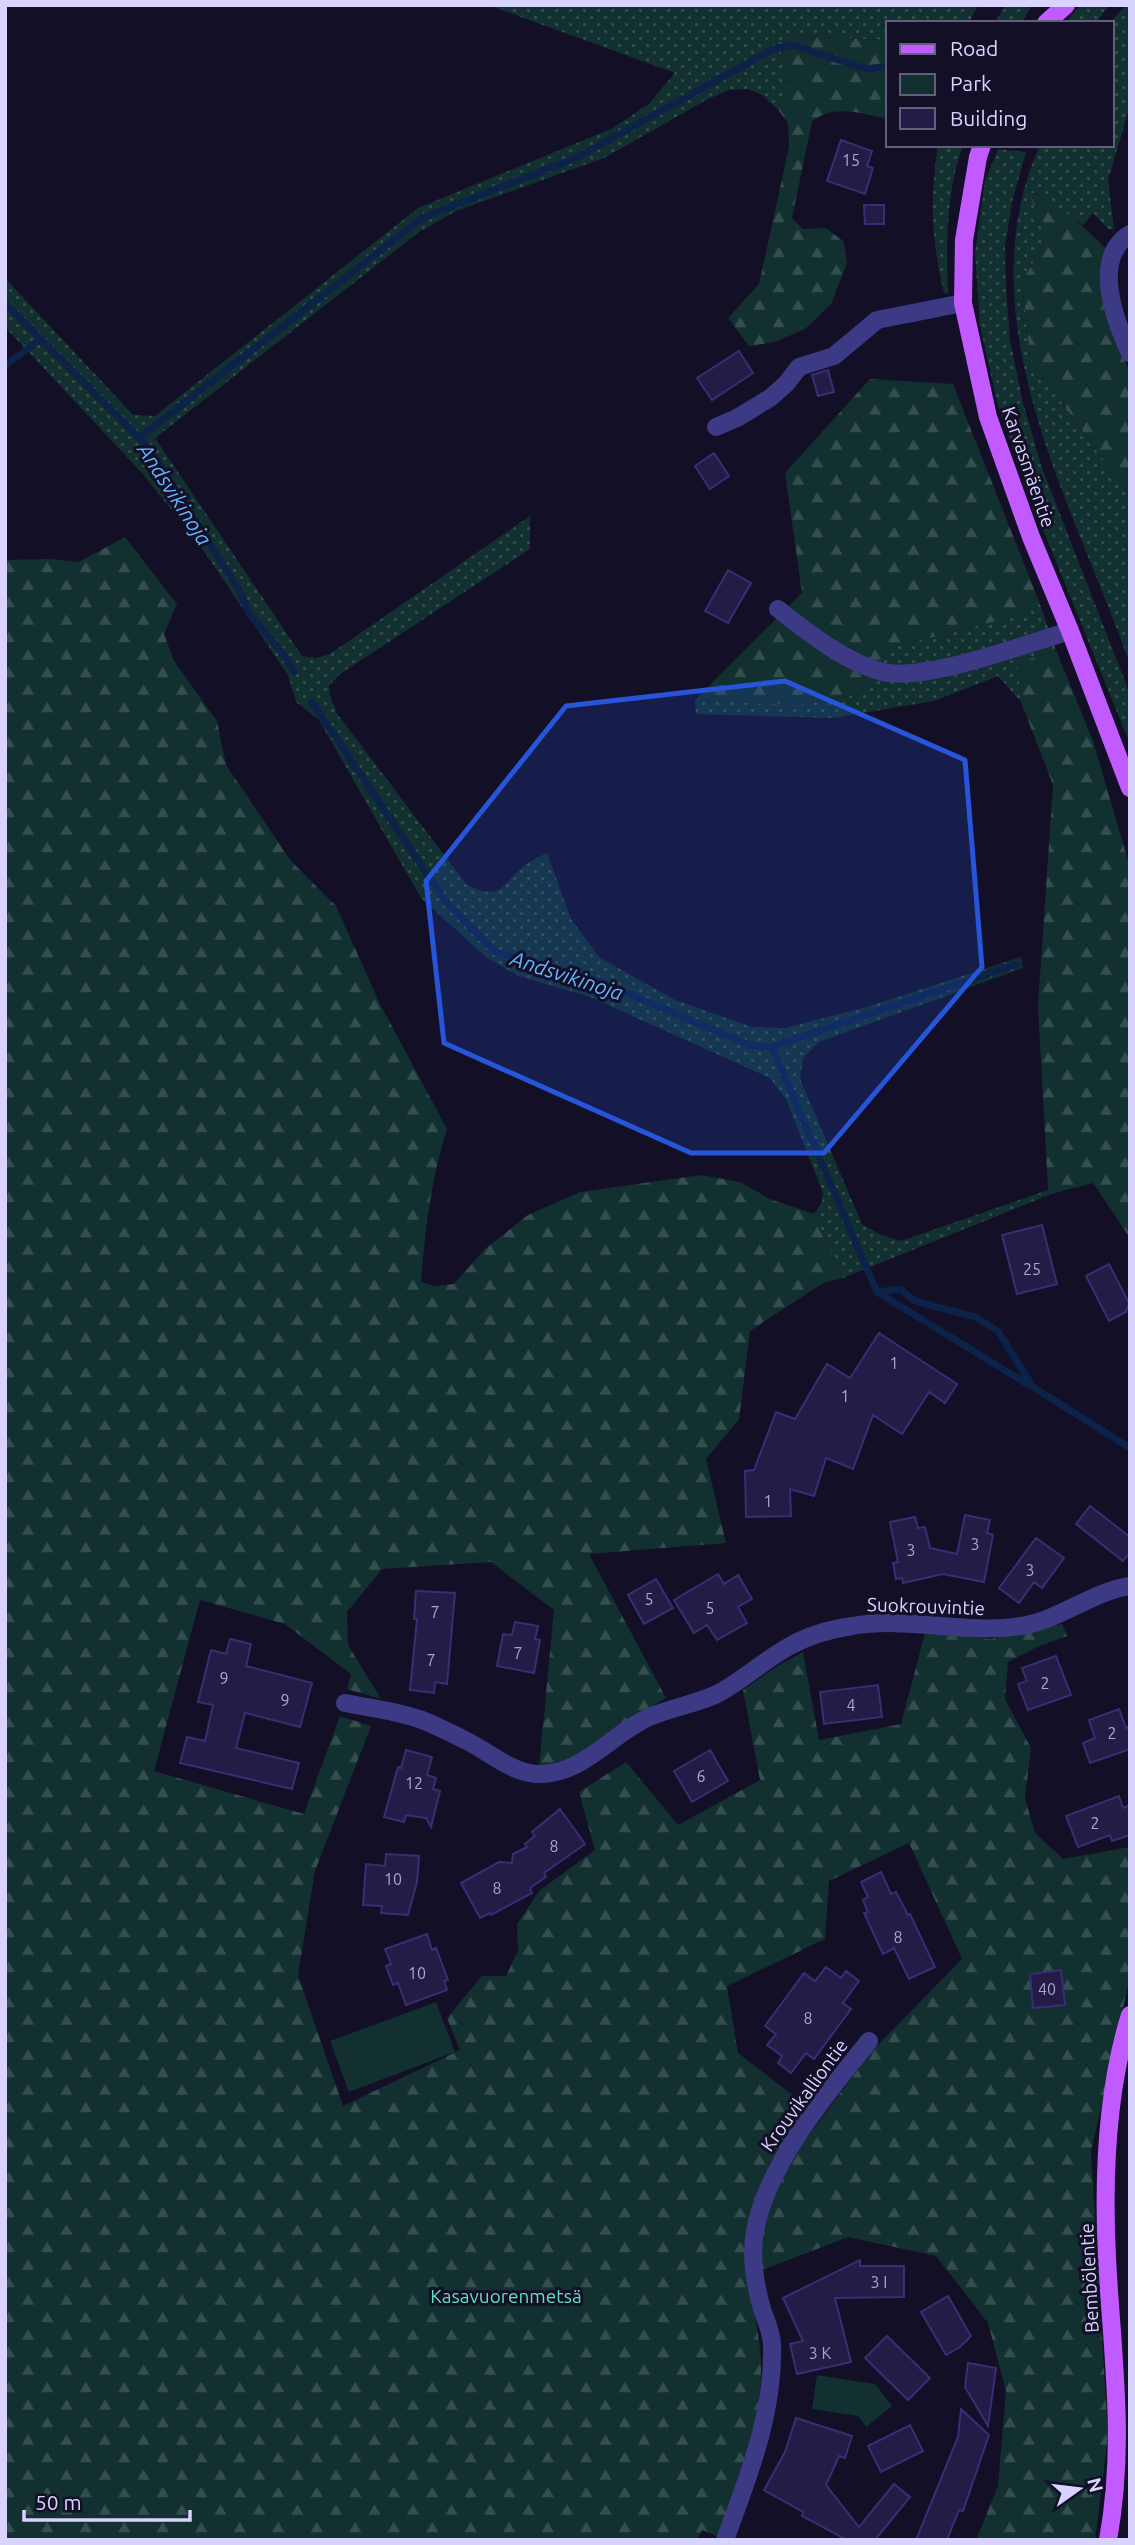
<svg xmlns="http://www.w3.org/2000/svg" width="1135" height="2545" viewBox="0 0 1135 2545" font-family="Ubuntu,sans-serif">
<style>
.grass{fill:url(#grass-dots)}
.forest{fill:url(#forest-firs)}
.green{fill:#12302f}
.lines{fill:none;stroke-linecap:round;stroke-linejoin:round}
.stream{stroke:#0c2248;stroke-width:7}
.building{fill:#241b47;stroke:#3b2d73;stroke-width:2}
.minor{stroke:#3d3a85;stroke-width:18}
.major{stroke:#c25bff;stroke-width:18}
.marked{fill:#2655da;fill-opacity:0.2;stroke:#2655da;stroke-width:5;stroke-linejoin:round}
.labels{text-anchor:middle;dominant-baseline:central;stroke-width:6;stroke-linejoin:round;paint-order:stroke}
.number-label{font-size:16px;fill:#aca6d1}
.street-label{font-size:19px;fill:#d9d4ff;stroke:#130f26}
.park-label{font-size:19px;fill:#5fe0c0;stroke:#130f26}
.water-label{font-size:21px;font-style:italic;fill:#62b6ff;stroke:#130f26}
</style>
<defs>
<pattern id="grass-dots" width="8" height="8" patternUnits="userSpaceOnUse" patternTransform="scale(1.75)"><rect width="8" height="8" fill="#12302f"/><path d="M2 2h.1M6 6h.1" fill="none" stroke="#344d4e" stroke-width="1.8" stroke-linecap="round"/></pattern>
<pattern id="forest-firs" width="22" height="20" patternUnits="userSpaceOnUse" patternTransform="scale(1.75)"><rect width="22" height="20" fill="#12302f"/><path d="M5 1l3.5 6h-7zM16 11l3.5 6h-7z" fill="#344d4e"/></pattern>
</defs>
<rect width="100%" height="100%" fill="#130f26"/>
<path class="grass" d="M 488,5 L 978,5 L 969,23 L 888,23 L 888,40 L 798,36 L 778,43 L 789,81 L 779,111 L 762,95 L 748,89 L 729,90 L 708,99 L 604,158 L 456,211 L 419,232 L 155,438 L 302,656 L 317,658 L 330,654 L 530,516 L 530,549 L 340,674 L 329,686 L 330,696 L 338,715 L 467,885 C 501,901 500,887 523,867 C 529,861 539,857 547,853 L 571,919 L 599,957 L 675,1000 L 752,1027 L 785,1028 L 867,1007 L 1021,957 L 1023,968 L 819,1042 L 803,1058 L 800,1079 L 862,1224 L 881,1235 L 901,1241 L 1048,1190 L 1054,1193 L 843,1278 L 814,1214 L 822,1202 L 823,1193 L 787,1101 L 770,1078 L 588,996 L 518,976 L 486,957 L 421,898 L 319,720 L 296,702 L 288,675 L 199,544 L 142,473 L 5,327 L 5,278 L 133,415 L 155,416 L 418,208 L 611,129 L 649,104 L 675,73 Z
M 1005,5 L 1032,5 L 1021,23 L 995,23 Z
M 1081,5 L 1109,5 L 1096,23 L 1065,23 Z
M 1126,5 L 1130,5 L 1130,106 L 1108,180 L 1114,229 L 1109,230 L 1093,213 L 1083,225 L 1038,195 L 1030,192 L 1046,240 L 1022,282 L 1030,358 L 1130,497 L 1130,664 C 1073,503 963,318 1040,145 L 1112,145 L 1112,23 L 1109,23 Z
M 938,145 L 963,145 C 946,193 946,245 948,294 L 944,293 C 931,238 930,200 938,145 Z
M 998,149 L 1026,152 L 1012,202 L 1005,247 L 1006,289 L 1010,340 L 1023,403 L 1042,468 L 1130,694 L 1130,744 L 1026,488 L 998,406 L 980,326 L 975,253 L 985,181 Z
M 1038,599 L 1056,650 L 1018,663 L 1021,702 L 998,676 L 934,701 L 833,718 L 696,714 L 695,700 L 797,705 L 860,694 L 887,649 L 1019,615 Z"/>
<path class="forest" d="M 798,36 L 888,40 L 888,119 C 862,114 833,103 812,122 L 792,218 L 803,229 L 826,228 L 844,242 L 847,263 L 831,304 L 805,329 L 775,342 L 749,346 L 728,318 L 759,284 L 789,147 L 788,123 L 779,111 L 789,81 L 778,43 Z
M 1029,192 C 1059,202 1085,228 1107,250 L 1110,322 L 1130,373 L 1130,497 L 1030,358 L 1022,282 L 1046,240 Z
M 870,379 L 953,384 L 1038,599 L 1019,615 L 887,649 L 860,694 L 797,705 L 695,700 L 802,593 L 785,473 Z
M 125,537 L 177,604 L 164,634 L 174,661 L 217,721 L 226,765 L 291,861 L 336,906 L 380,1004 L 447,1129 C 431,1180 425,1229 421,1282 L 434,1286 L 454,1284 L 485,1249 L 528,1215 L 580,1192 L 701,1175 L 740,1182 L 770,1199 L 814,1214 L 843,1278 L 823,1283 L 750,1331 L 739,1419 L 706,1459 L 726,1543 L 589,1554 L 666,1698 L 630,1720 L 597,1745 L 569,1759 L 539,1767 L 554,1610 L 491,1562 L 382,1569 L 347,1612 L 348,1645 L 381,1699 L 347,1689 L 351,1674 L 285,1624 L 200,1600 L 154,1771 L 304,1814 L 340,1716 L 371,1726 L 315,1871 L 298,1975 L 343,2106 L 460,2050 L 447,2018 L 482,1976 L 506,1976 L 518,1951 L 517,1924 L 539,1891 L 595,1850 L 579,1792 L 626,1762 L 678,1825 L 760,1780 L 743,1690 L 776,1667 L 803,1652 L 819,1740 L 901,1724 L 925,1633 L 991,1639 L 1062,1624 L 1067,1636 L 1037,1647 L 1008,1662 L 1005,1699 L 1031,1748 L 1025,1798 L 1035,1833 L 1063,1859 L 1130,1847 L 1130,1977 L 1091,2152 L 1108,2435 L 1095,2540 L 976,2540 L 998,2486 L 1006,2391 L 988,2323 L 936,2256 L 848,2237 L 765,2269 L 758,2267 L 761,2229 L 785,2167 L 871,2052 L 962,1959 L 909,1843 L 829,1881 L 825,1939 L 727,1986 L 738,2053 L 809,2108 C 798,2123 785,2139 775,2155 C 753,2191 746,2247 751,2289 C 754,2317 762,2345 761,2373 C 761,2417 737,2497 718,2537 L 702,2530 L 697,2540 L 5,2540 L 5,560 L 50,559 L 79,562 Z
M 1056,650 L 1093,741 L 1130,867 L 1130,1238 L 1093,1183 L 1054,1193 L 1048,1190 L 1038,1005 L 1053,785 L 1021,702 L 1018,663 Z"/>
<path class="green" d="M 436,2002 L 455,2052 L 349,2092 L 330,2041 Z
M 817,2375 L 875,2384 L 892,2406 L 866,2427 L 858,2416 L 812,2409 Z"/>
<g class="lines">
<path class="stream" d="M 5,303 L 150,449 L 239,590 L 250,615 L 282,652 L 294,672
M 5,366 L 40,339
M 139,438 L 422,218 L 578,157 L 773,49 L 791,45 L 867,69 L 888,66
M 312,702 L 446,902 L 495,952 L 596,980 L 749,1045 L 772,1047 L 1017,964
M 772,1047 L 877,1292 L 900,1289 L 915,1301 L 975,1317 L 998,1331 L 1033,1387 L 1130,1448
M 877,1292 L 1029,1385"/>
</g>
<path class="building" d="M 841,140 L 872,151 L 867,166 L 873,168 L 865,194 L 827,181 Z
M 864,205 L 884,205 L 884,224 L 865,224 Z
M 739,351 L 753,373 L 712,400 L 697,378 Z
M 828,370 L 834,392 L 818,396 L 812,375 Z
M 714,453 L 729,476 L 710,489 L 695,466 Z
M 728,570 L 751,583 L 728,623 L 705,611 Z
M 1042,1225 L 1057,1284 L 1017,1294 L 1002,1235 Z
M 1109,1264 L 1129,1303 L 1126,1312 L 1109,1321 L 1086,1276 Z
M 879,1333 L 957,1384 L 945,1403 L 929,1392 L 902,1434 L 873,1415 L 853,1469 L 826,1458 L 814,1496 L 790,1489 L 791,1516 L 746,1517 L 745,1471 L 754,1470 L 776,1412 L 795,1419 L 827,1364 L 850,1378 Z
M 1090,1506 L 1130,1537 L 1130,1552 L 1123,1561 L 1076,1524 Z
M 965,1515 L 990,1520 L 987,1533 L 993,1535 L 984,1582 L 943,1574 L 903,1583 L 902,1578 L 896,1579 L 893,1563 L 898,1562 L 890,1522 L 915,1517 L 918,1528 L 925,1527 L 930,1548 L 957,1554 Z
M 1036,1538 L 1064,1558 L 1042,1588 L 1034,1582 L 1019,1603 L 999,1588 Z
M 718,1574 L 724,1584 L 738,1575 L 752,1599 L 738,1607 L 747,1623 L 717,1640 L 707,1625 L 694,1633 L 674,1600 Z
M 656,1579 L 673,1608 L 644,1624 L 628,1595 Z
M 416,1591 L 455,1593 L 447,1684 L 435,1682 L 434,1693 L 410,1690 L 417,1619 L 414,1619 Z
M 515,1622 L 538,1626 L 535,1639 L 540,1640 L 534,1673 L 497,1666 L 503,1634 L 512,1635 Z
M 230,1639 L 251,1644 L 246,1666 L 312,1683 L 300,1727 L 245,1713 L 236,1748 L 299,1763 L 292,1789 L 180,1763 L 187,1737 L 205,1741 L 213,1705 L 198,1702 L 211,1650 L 226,1654 Z
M 1056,1656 L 1071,1695 L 1028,1710 L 1018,1684 L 1027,1681 L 1022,1668 Z
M 878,1685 L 882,1717 L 824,1724 L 820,1692 Z
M 1119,1709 L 1126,1728 L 1130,1726 L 1130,1749 L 1090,1763 L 1083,1743 L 1095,1738 L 1089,1720 Z
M 406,1750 L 432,1757 L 427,1775 L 436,1778 L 433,1789 L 440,1791 L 431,1827 L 426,1818 L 406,1815 L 404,1822 L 384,1817 L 398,1767 L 401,1768 Z
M 710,1750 L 728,1781 L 692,1802 L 674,1771 Z
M 1119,1796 L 1123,1808 L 1130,1805 L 1130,1835 L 1112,1841 L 1110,1835 L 1078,1847 L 1066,1816 Z
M 560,1809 L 585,1844 L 544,1873 L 546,1877 L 530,1888 L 532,1893 L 491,1915 L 490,1913 L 480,1918 L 461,1883 L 499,1862 L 512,1863 L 513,1854 L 527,1847 L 525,1844 L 535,1836 L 532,1832 Z
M 386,1854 L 419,1856 L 417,1882 L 408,1915 L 381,1913 L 382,1906 L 363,1905 L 366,1864 L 385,1866 Z
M 881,1872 L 891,1894 L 896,1892 L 908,1915 L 910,1914 L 935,1967 L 909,1979 L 894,1948 L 883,1954 L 864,1913 L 868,1912 L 863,1900 L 868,1897 L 861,1882 Z
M 427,1934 L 432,1950 L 436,1948 L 448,1980 L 444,1981 L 447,1990 L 406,2005 L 398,1983 L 393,1985 L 386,1966 L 391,1964 L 385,1949 Z
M 826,1967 L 841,1978 L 846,1971 L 859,1981 L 843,2003 L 851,2009 L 814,2059 L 806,2053 L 791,2073 L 778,2063 L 782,2056 L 767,2045 L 776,2034 L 765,2026 L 804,1973 L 815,1981 Z
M 1061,1970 L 1065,2005 L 1033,2008 L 1030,1974 Z
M 860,2260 L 860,2266 L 904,2266 L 904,2297 L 835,2298 L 851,2362 L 797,2374 L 790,2344 L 803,2341 L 783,2298 Z
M 948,2296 L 971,2336 L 960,2347 L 946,2355 L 921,2312 Z
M 887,2336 L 930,2378 L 908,2400 L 865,2358 Z
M 968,2363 L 996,2368 L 988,2426 L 965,2387 Z
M 961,2409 L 989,2435 L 963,2511 L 959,2510 L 947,2540 L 916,2540 L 958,2437 Z
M 796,2418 L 852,2436 L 845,2458 L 839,2456 L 826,2485 L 859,2527 L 894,2484 L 910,2497 L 875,2540 L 847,2540 L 802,2516 L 803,2512 L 764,2490 L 785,2452 Z
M 910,2425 L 923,2451 L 881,2472 L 868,2446 Z"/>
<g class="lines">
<path class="minor" d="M 1130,234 C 1091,258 1115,321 1130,353
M 716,427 L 737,418 L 770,398 L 786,384 L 799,367 L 834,356 L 877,320 L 963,303
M 778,609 C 809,633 844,662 883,672 C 925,682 1025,644 1070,631
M 345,1703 C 370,1708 398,1711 422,1720 C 437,1726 451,1733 465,1740 C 488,1751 510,1772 536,1774 C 584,1776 612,1732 652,1716 C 673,1707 696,1704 717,1694 C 742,1681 763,1661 788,1647 C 807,1636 831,1629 852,1626 C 910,1616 969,1636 1026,1625 C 1060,1619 1094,1591 1130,1586
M 725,2540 C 748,2477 774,2414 772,2345 C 772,2333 766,2321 762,2309 C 755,2284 750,2257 755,2231 C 767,2164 827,2093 869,2041"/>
<path class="major" d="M 1046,23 L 1066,5
M 982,145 L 978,157 L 964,240 L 963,303 L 988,417 L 1031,537 L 1070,631 L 1130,788
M 1108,2540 C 1126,2441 1112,2356 1107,2258 C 1103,2178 1106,2092 1130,2015"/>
</g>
<path class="marked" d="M 785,681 L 965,760 L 982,967 L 824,1153 L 691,1153 L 444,1043 L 426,881 L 566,706 Z"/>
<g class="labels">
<g class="number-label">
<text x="851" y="160">15</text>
<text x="1032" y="1269">25</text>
<text x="894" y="1363">1</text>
<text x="845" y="1396">1</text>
<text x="768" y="1501">1</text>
<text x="975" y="1544">3</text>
<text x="911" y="1550">3</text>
<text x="1030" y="1570">3</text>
<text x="649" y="1599">5</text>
<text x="710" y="1608">5</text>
<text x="435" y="1612">7</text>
<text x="518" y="1653">7</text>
<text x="431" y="1660">7</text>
<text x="224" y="1678">9</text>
<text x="1045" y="1683">2</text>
<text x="285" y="1700">9</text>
<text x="851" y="1705">4</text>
<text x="1112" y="1733">2</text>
<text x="701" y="1776">6</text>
<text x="414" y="1783">12</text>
<text x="1095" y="1823">2</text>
<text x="554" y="1846">8</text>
<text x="393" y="1879">10</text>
<text x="497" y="1888">8</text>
<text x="898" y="1937">8</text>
<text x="417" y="1973">10</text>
<text x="1047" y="1989">40</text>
<text x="808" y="2018">8</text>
<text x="879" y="2282">3 I</text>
<text x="820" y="2353">3 K</text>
</g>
<g class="street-label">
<text transform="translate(1029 467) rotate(71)">Karvasmäentie</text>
<text transform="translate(926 1606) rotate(2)">Suokrouvintie</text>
<text transform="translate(804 2095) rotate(-54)">Krouvikalliontie</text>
<text transform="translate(1089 2278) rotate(-93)">Bembölentie</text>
</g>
<g class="park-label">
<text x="506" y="2296">Kasavuorenmetsä</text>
</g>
<g class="water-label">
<text transform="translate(175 494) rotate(57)">Andsvikinoja</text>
<text transform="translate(567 975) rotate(18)">Andsvikinoja</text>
</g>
</g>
<rect width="1135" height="2545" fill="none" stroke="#d9d4ff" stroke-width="14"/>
<rect x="886" y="21" width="228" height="126" fill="#130f26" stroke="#625e7d" stroke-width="2"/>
<rect x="900" y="44" width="35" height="10" fill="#c25bff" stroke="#625e7d" stroke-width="2"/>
<text x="950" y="56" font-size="21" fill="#d9d4ff">Road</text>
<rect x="900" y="74" width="35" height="21" fill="#12302f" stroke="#625e7d" stroke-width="2"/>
<text x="950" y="91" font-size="21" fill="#d9d4ff">Park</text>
<rect x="900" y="108" width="35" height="21" fill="#241b47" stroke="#625e7d" stroke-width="2"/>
<text x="950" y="126" font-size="21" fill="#d9d4ff">Building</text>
<g transform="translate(1079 2489) rotate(76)" stroke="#130f26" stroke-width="5" paint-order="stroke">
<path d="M0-5L12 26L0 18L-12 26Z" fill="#d9d4ff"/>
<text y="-10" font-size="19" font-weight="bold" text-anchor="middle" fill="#d9d4ff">N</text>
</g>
<path d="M24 2510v10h166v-10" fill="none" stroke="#d9d4ff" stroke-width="3.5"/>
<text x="35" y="2510" font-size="21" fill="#d9d4ff" stroke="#130f26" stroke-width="5" paint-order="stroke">50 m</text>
</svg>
